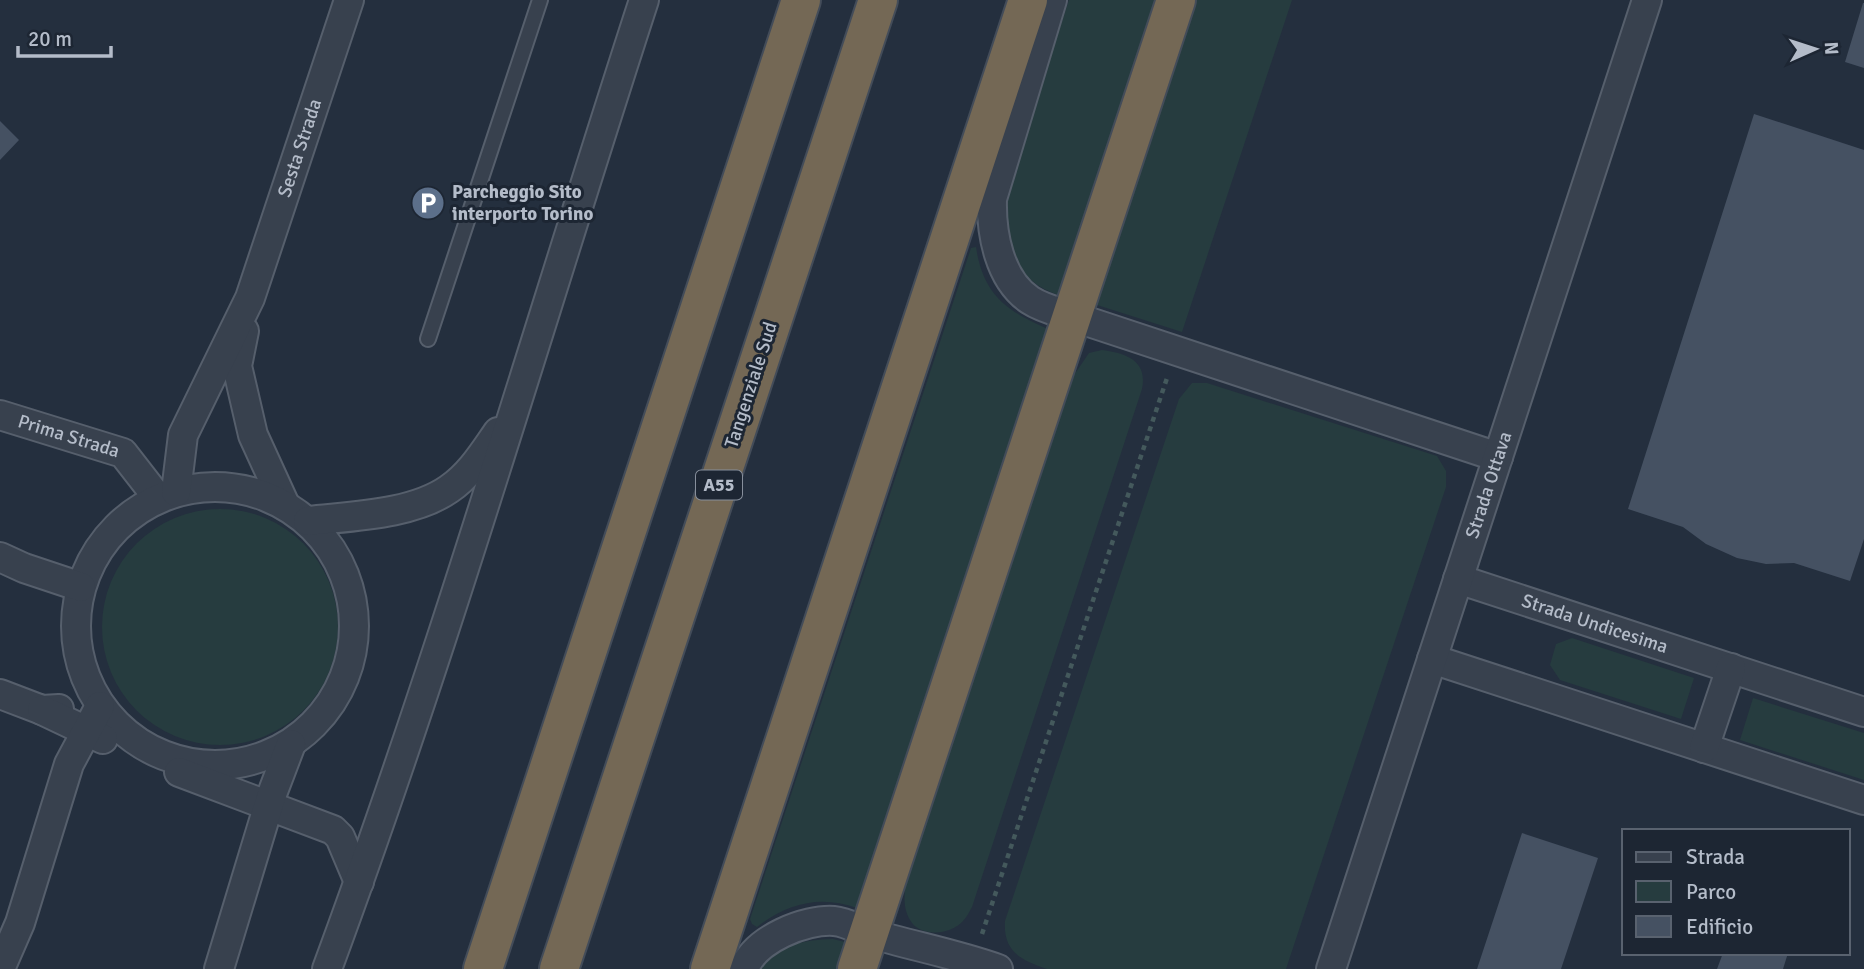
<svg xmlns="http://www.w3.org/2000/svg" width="1864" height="969" viewBox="0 0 1864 969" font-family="Signika,sans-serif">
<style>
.green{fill:#263c3f}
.building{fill:#455162}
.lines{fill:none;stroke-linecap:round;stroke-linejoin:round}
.lane-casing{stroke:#565f6c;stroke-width:18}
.street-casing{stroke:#565f6c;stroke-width:32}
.highway-casing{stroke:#434c59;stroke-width:42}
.path{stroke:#44595c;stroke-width:4.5;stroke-dasharray:5 5;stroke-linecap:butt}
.lane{stroke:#38414e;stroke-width:14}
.street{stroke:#38414e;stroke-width:28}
.highway{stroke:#746855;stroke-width:38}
.labels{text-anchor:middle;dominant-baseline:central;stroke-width:6;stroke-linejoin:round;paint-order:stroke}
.shield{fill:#1d2633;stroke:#878f9c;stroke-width:2}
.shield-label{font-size:18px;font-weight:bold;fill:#b4bcc9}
.street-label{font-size:19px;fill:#b4bcc9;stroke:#1d2633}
.poi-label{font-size:19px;font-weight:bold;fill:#b4bcc9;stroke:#1d2633;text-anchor:start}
</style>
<rect width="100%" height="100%" fill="#242f3e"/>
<path class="green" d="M 1069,0 L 1155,0 L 1058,295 C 1007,277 1001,236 1007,187 Z
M 1196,0 L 1292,0 L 1182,332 L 1094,304 Z
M 976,247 C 983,294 1006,311 1048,329 L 857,908 C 820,895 788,903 757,927 L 752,924 L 750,919 L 971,248 Z
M 1102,350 C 1125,353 1148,360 1142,389 L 972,907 C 969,912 967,917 963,921 C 951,935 920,938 910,920 C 904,910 904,899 905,888 L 1074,375 L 1089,353 Z
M 1192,383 L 1207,383 L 1437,456 L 1446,471 L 1446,487 L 1286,969 L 1047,969 C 1021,960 1003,952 1005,921 L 1179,399 Z
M102 627a118 118 0 1 1 236 0a118 118 0 1 1-236 0Z
M 1572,638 L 1694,678 L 1681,719 L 1560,680 L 1550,665 L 1556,644 Z
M 1753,698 L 1864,733 L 1864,780 L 1740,740 Z
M 833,939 L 849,943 L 840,969 L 760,969 C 780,944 803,940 833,939 Z"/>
<path class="building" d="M 1863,3 L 1864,3 L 1864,68 L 1845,62 Z
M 1754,114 L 1864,150 L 1864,539 L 1850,581 L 1794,563 L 1766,564 L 1737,558 L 1706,544 L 1683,527 L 1628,509 Z
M 0,121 L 19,140 L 0,160 Z
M 1522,833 L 1598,858 L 1561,969 L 1477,969 Z
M 1723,953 L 1788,953 L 1783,969 L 1717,969 Z"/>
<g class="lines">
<defs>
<path id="lane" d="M 428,339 L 540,0"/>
<g id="street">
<path d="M 1052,0 L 992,199 C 991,233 999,279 1030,300 C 1042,308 1058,312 1071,316 L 1498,457"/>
<path d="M 244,331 L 237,366 L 253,435 L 285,505"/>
<path id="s1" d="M 0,415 L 123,453 L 158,498"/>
<circle cx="215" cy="626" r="139"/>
<path id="s2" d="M 176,492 L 183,435 L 250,298 L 349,0"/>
<path d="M 308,521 C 351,516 412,515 449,489 C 470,475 484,452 498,432"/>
<path d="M 0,557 L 24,568 L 81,587"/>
<path id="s3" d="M 1458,579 L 1864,712"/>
<path d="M 1432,659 L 1864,800"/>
<path d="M 0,694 L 42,710 L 59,709"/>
<path d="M 42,710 L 103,739"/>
<path d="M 1704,748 L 1731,668"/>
<path d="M 179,772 L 333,830 L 340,837 L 359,882"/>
<path d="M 0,969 L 20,923 L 69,764 L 100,706"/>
<path d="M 219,969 L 272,794 L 291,744"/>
<path d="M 327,969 C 445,650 539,323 644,0"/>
<path d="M 744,969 C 755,939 805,919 834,921 C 846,922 858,929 869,933 C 912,946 956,954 998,969"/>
<path id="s4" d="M 1331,969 L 1647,0"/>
</g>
<path id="highway" d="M 483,969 L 801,0
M 559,969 L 878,0
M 710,969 L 1028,0
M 857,969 L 1176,0"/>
</defs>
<use href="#lane" class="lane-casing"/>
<use href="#street" class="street-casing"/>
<use href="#highway" class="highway-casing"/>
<path class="path" d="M 982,934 L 1167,378"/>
<use href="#lane" class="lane"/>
<use href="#street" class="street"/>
<use href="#highway" class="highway"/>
</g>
<defs>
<symbol id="parking-disc" viewBox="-11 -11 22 22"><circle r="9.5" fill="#5c6f8a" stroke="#1d2633"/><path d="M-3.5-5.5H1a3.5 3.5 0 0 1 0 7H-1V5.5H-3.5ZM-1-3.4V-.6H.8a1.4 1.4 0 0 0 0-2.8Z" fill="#fff"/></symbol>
</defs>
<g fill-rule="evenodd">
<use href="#parking-disc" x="409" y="184" width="38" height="38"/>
</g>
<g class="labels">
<rect class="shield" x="696" y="470.5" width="46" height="29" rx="5"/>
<g class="shield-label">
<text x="719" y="485">A55</text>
</g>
<g class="street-label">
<text stroke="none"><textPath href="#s2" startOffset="368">Sesta Strada</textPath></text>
<text transform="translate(751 385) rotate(-72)">Tangenziale Sud</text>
<text stroke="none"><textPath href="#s1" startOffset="72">Prima Strada</textPath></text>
<text stroke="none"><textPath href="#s4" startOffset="509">Strada Ottava</textPath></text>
<text stroke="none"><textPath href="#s3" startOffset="144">Strada Undicesima</textPath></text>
</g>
<g class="poi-label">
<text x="452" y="192">Parcheggio Sito<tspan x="452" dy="22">interporto Torino</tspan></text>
</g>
</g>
<rect x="1622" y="829" width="228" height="126" fill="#1d2633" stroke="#59626f" stroke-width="2"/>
<rect x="1636" y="852" width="35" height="10" fill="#38414e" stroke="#59626f" stroke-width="2"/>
<text x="1686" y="864" font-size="21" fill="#b4bcc9">Strada</text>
<rect x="1636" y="881" width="35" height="21" fill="#263c3f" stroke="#59626f" stroke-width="2"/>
<text x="1686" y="899" font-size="21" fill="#b4bcc9">Parco</text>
<rect x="1636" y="916" width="35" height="21" fill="#455162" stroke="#59626f" stroke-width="2"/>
<text x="1686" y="934" font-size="21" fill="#b4bcc9">Edificio</text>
<g transform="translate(1815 49) rotate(87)" stroke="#1d2633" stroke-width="5" paint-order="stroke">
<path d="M0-5L12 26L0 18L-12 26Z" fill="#b4bcc9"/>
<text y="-10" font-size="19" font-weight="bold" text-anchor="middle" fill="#b4bcc9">N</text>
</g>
<path d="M18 46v10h93v-10" fill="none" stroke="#b4bcc9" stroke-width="3.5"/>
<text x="28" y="46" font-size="21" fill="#b4bcc9" stroke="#1d2633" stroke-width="5" paint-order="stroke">20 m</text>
</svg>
